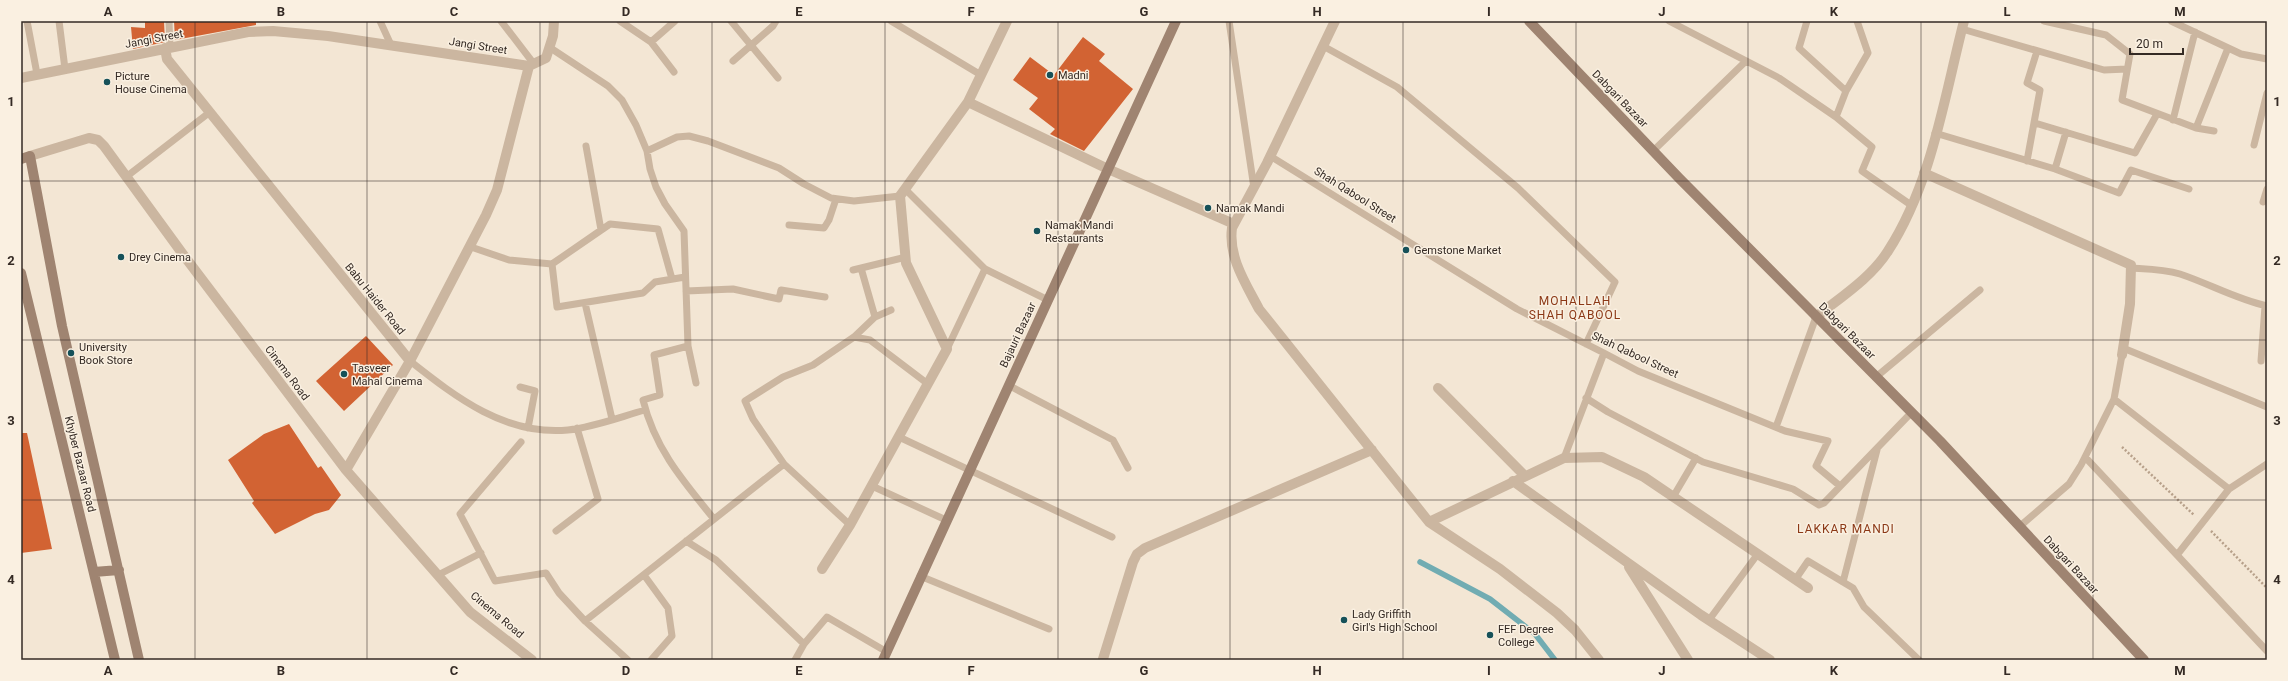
<svg xmlns="http://www.w3.org/2000/svg" width="2288" height="681" viewBox="0 0 2288 681" font-family="Roboto,sans-serif">
<style>
.lines{fill:none;stroke-linecap:round;stroke-linejoin:round}
.stream{stroke:#71acb2;stroke-width:5.5}
.building{fill:#d26333}
.path{stroke:#b7a08a;stroke-width:2.5;stroke-dasharray:2 2;stroke-linecap:butt}
.lane{stroke:#cbb6a0;stroke-width:7}
.street{stroke:#cbb6a0;stroke-width:10}
.secondary{stroke:#9f8471;stroke-width:10}
.grid{fill:none;stroke:#342a24;stroke-width:1;stroke-opacity:0.55}
.poi-dot{fill:#165159;stroke:#faf0e1;stroke-width:1.5}
.labels{text-anchor:middle;dominant-baseline:central;stroke-width:3;stroke-linejoin:round;paint-order:stroke}
.street-label{font-size:11px;fill:#342a24;stroke:#faf0e1}
.poi-label{font-size:11px;fill:#342a24;stroke:#faf0e1;text-anchor:start}
.neighbourhood-label{font-size:12px;letter-spacing:1px;fill:#8b3816;stroke:#faf0e1}
.neatline{fill:none;stroke:#342a24;stroke-width:1.5}
.grid-label{font-size:13px;text-anchor:middle;font-weight:bold;fill:#342a24}
</style>
<rect width="100%" height="100%" fill="#f3e6d4"/>
<g class="lines">
<path class="stream" d="M 1420,562 L 1490,599 L 1535,634 L 1555,660"/>
</g>
<path class="building" d="M 145,21 L 164,21 L 165,42 L 133,49 L 131,27 L 145,28 Z
M 174,21 L 256,21 L 256,25 L 175,40 Z
M 1083,37 L 1105,54 L 1099,61 L 1133,89 L 1084,151 L 1050,134 L 1055,129 L 1029,109 L 1038,98 L 1013,80 L 1030,57 L 1054,75 Z
M 366,336 L 393,365 L 344,411 L 316,381 Z
M 289,424 L 318,468 L 321,466 L 341,495 L 329,510 L 315,514 L 275,534 L 252,503 L 254,501 L 228,460 L 264,434 Z
M 21,433 L 27,433 L 52,549 L 21,553 Z"/>
<g class="lines">
<path class="path" d="M 2122,447 L 2194,515
M 2211,531 L 2267,588"/>
<path class="lane" d="M 27,21 L 37,74
M 59,21 L 65,69
M 169,21 L 170,48
M 380,21 L 391,45
M 501,21 L 534,64
M 620,21 L 651,42 L 674,72
M 731,21 L 778,78
M 891,21 L 981,75
M 1229,21 L 1254,188
M 1669,21 L 1779,78 L 1836,117
M 1807,21 L 1799,48 L 1846,91 L 1836,117 L 1872,147 L 1862,171 L 1911,205
M 2044,21 L 2106,35 L 2130,54 L 2122,100 L 2196,128 L 2214,131
M 2171,21 L 2241,54 L 2267,59
M 1962,29 L 2104,70 L 2127,69
M 651,42 L 675,21
M 1323,46 L 1397,87 L 1518,188 L 1615,282 L 1586,344
M 549,47 L 608,86 L 622,100 L 636,125 L 647,151 L 650,169 L 656,187 L 665,204 L 684,231 L 688,346 L 654,355 L 660,395 L 643,400 C 655,449 683,481 714,519
M 733,61 L 773,26 L 776,21
M 1846,91 L 1868,53 L 1857,21
M 2173,120 L 2195,32
M 2035,123 L 2135,153 L 2157,114
M 2196,128 L 2228,48
M 1935,133 L 2055,169 L 2119,193 L 2131,170 L 2189,189
M 2254,145 L 2267,93
M 586,146 L 601,230
M 647,151 L 677,137 L 689,136 L 708,141 L 779,168 L 804,184 L 831,198 L 854,201 L 900,196
M 1653,151 L 1746,61
M 1270,156 L 1517,309 L 1604,353 L 1638,371 L 1785,431 L 1828,441 L 1816,466 L 1840,486
M 2027,161 L 2040,90 L 2027,83 L 2037,51
M 2055,169 L 2066,132
M 126,177 L 210,112
M 905,189 L 985,269 L 1048,300
M 2263,202 L 2267,189
M 789,225 L 824,228 L 829,220 L 836,199
M 471,247 L 509,260 L 552,264 L 557,307 L 643,293 L 655,282 L 685,277
M 552,264 L 610,224 L 658,229 L 672,279
M 861,268 L 875,317
M 2131,268 C 2148,269 2164,269 2180,274 C 2210,284 2236,299 2267,306
M 853,270 L 906,257
M 686,291 L 733,289 L 779,299 L 781,290 L 825,297
M 585,303 L 612,419
M 854,337 L 870,340 L 928,384
M 688,346 L 696,383
M 2123,348 L 2267,407
M 947,349 L 985,269
M 410,361 C 457,398 506,436 568,430 C 594,427 620,417 645,410
M 2261,361 L 2265,306
M 1876,377 L 1980,290
M 1008,385 L 1113,440 L 1128,468
M 520,387 L 535,391 L 528,428
M 1586,398 L 1608,412 L 1703,462 L 1793,489 L 1819,505 L 1824,503 L 1911,413
M 2114,399 L 2229,489
M 1776,427 L 1816,317
M 899,437 L 1112,537
M 521,442 L 460,514 L 495,581 L 546,573 L 559,593 L 585,621 L 784,464
M 2085,457 L 2267,651
M 1564,458 L 1604,353
M 872,486 L 946,520
M 1673,497 L 1696,458
M 850,525 L 784,464 L 753,419 L 745,401 L 783,377 L 813,365 L 854,337 L 875,317 L 891,310
M 2019,527 L 2069,484 L 2081,465 L 2114,399 L 2122,355
M 556,531 L 598,499 L 577,428
M 686,541 L 716,560 L 804,644
M 2177,555 L 2229,489 L 2267,464
M 438,575 L 481,553
M 644,575 L 668,608 L 672,636 L 651,660
M 920,576 L 1049,629
M 1795,580 L 1808,561 L 1853,588 L 1864,607 L 1919,660
M 1843,582 L 1877,450
M 1709,620 L 1757,555
M 585,621 L 628,660
M 795,660 L 804,644 L 827,617 L 887,652"/>
<path class="street" d="M 1335,21 L 1267,163 L 1232,228 C 1228,257 1246,284 1259,309 L 1429,522 L 1500,569 L 1557,613 L 1575,630 L 1599,660
M 165,48 L 167,59 L 410,361
M 529,66 L 546,58 L 553,36 L 554,21
M 21,78 L 248,32 L 273,31 L 328,36 L 529,66
M 968,102 L 1108,169 L 1234,224
M 30,156 L 89,138 L 98,140 L 104,146 L 182,253 L 346,470 L 470,612 L 532,660
M 1924,173 L 2131,265 L 2130,304 L 2122,355
M 1816,317 C 1841,297 1871,278 1888,251 C 1932,183 1944,98 1964,21
M 1438,388 L 1525,476
M 346,470 L 410,361 L 486,215 L 497,190 L 529,66
M 1513,481 L 1701,615 L 1770,660
M 1429,522 L 1564,458 L 1602,457 L 1644,477 L 1808,588
M 1629,567 L 1688,660
M 822,569 L 850,525 L 947,349 L 906,263 L 900,196 L 968,102 L 1007,21
M 1103,659 L 1133,562 L 1137,554 L 1145,548 L 1372,450"/>
<path class="secondary" d="M 1529,21 L 1679,178 L 1940,441 L 2144,660
M 21,159 L 30,156 L 62,326 L 139,660
M 21,273 L 115,660
M 94,572 L 119,570
M 883,660 L 1176,21"/>
</g>
<path class="grid" d="M 195,21 L 195,660M 367,21 L 367,660M 540,21 L 540,660M 712,21 L 712,660M 885,21 L 885,660M 1058,21 L 1058,660M 1230,21 L 1230,660M 1403,21 L 1403,660M 1576,21 L 1576,660M 1748,21 L 1748,660M 1921,21 L 1921,660M 2093,21 L 2093,660M 21,181 L 2267,181M 21,340 L 2267,340M 21,500 L 2267,500"/>
<g class="poi-dot">
<circle cx="1050" cy="75" r="4"/>
<circle cx="107" cy="82" r="4"/>
<circle cx="1208" cy="208" r="4"/>
<circle cx="1037" cy="231" r="4"/>
<circle cx="1406" cy="250" r="4"/>
<circle cx="121" cy="257" r="4"/>
<circle cx="71" cy="353" r="4"/>
<circle cx="344" cy="374" r="4"/>
<circle cx="1344" cy="620" r="4"/>
<circle cx="1490" cy="635" r="4"/>
</g>
<g class="labels">
<g class="street-label">
<text transform="translate(154 39) rotate(-11)">Jangi Street</text>
<text transform="translate(478 46) rotate(9)">Jangi Street</text>
<text transform="translate(1620 99) rotate(46)">Dabgari Bazaar</text>
<text transform="translate(1355 195) rotate(32)">Shah Qabool Street</text>
<text transform="translate(375 299) rotate(51)">Babu Haider Road</text>
<text transform="translate(1847 331) rotate(45)">Dabgari Bazaar</text>
<text transform="translate(1018 335) rotate(-65)">Bajauri Bazaar</text>
<text transform="translate(1635 355) rotate(25)">Shah Qabool Street</text>
<text transform="translate(287 373) rotate(53)">Cinema Road</text>
<text transform="translate(80 464) rotate(76)">Khyber Bazaar Road</text>
<text transform="translate(2071 565) rotate(47)">Dabgari Bazaar</text>
<text transform="translate(497 615) rotate(40)">Cinema Road</text>
</g>
<g class="poi-label">
<text x="1058" y="75">Madni</text>
<text x="115" y="76">Picture<tspan x="115" dy="13">House Cinema</tspan></text>
<text x="1216" y="208">Namak Mandi</text>
<text x="1045" y="225">Namak Mandi<tspan x="1045" dy="13">Restaurants</tspan></text>
<text x="1414" y="250">Gemstone Market</text>
<text x="129" y="257">Drey Cinema</text>
<text x="79" y="347">University<tspan x="79" dy="13">Book Store</tspan></text>
<text x="352" y="368">Tasveer<tspan x="352" dy="13">Mahal Cinema</tspan></text>
<text x="1352" y="614">Lady Griffith<tspan x="1352" dy="13">Girl's High School</tspan></text>
<text x="1498" y="629">FEF Degree<tspan x="1498" dy="13">College</tspan></text>
</g>
<g class="neighbourhood-label">
<text x="1575" y="301">MOHALLAH<tspan x="1575" dy="14">SHAH QABOOL</tspan></text>
<text x="1846" y="529">LAKKAR MANDI</text>
</g>
</g>
<rect width="2288" height="681" fill="none" stroke="#faf0e1" stroke-width="44"/>
<path d="M2130 48v6h53v-6" fill="none" stroke="#342a24" stroke-width="2"/>
<text x="2136" y="48" font-size="12" fill="#342a24" stroke="#faf0e1" stroke-width="3" paint-order="stroke">20 m</text>
<rect x="22" y="22" width="2244" height="637" class="neatline"/>
<g class="grid-label">
<text x="108" y="16">A</text>
<text x="281" y="16">B</text>
<text x="454" y="16">C</text>
<text x="626" y="16">D</text>
<text x="799" y="16">E</text>
<text x="971" y="16">F</text>
<text x="1144" y="16">G</text>
<text x="1317" y="16">H</text>
<text x="1489" y="16">I</text>
<text x="1662" y="16">J</text>
<text x="1834" y="16">K</text>
<text x="2007" y="16">L</text>
<text x="2180" y="16">M</text>
<text x="11" y="106">1</text>
<text x="2277" y="106">1</text>
<text x="11" y="265">2</text>
<text x="2277" y="265">2</text>
<text x="11" y="425">3</text>
<text x="2277" y="425">3</text>
<text x="11" y="584">4</text>
<text x="2277" y="584">4</text>
<text x="108" y="675">A</text>
<text x="281" y="675">B</text>
<text x="454" y="675">C</text>
<text x="626" y="675">D</text>
<text x="799" y="675">E</text>
<text x="971" y="675">F</text>
<text x="1144" y="675">G</text>
<text x="1317" y="675">H</text>
<text x="1489" y="675">I</text>
<text x="1662" y="675">J</text>
<text x="1834" y="675">K</text>
<text x="2007" y="675">L</text>
<text x="2180" y="675">M</text>
</g>
</svg>
